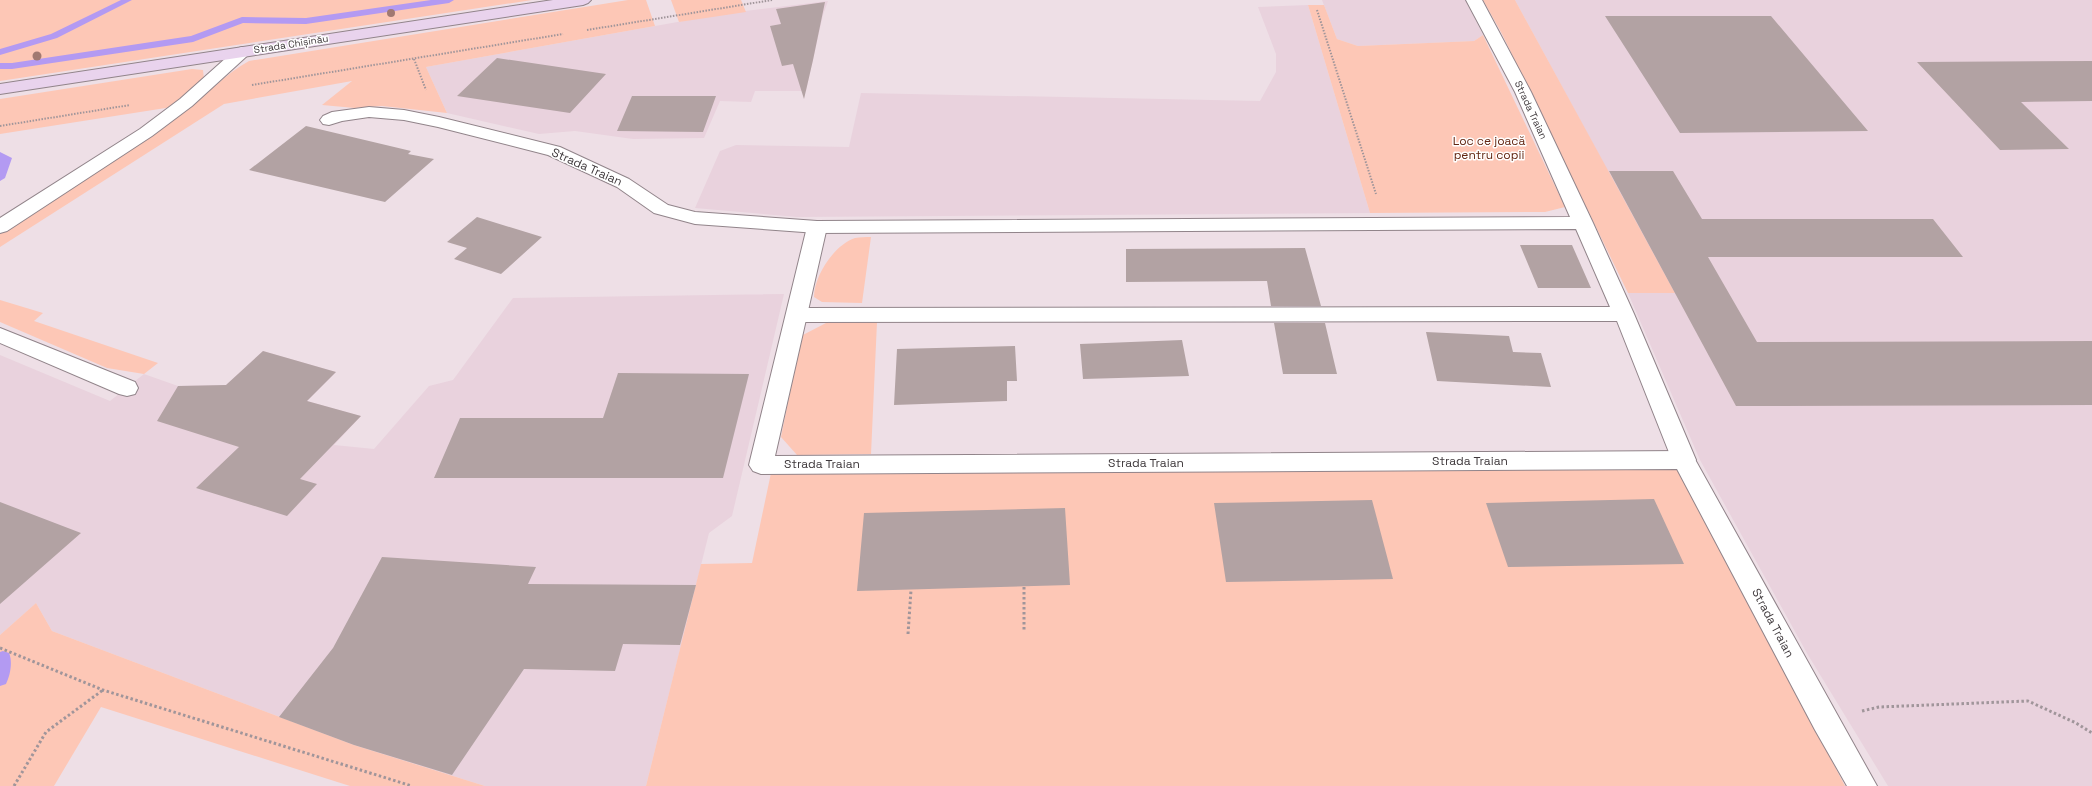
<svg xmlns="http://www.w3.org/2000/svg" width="2092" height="786" viewBox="0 0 2092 786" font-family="'Space Grotesk',sans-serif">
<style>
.built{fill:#e9d2dd}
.green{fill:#fdc7b6}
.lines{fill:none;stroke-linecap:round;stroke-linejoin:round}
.stream{fill:#b39af2;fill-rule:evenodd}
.building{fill:#b2a2a3}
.lane-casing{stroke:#91848a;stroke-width:2}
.street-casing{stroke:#91848a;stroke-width:2}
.secondary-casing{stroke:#91848a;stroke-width:2}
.path-far1{stroke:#a0959a;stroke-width:2;stroke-dasharray:1.5 1.5;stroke-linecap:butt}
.path{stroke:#a0959a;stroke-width:3;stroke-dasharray:2.5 2.5;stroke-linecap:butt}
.lane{fill:#fff;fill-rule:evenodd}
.street{fill:#fff;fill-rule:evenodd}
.secondary{fill:#e9d3ed;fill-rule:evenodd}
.tree{fill:#a17971}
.labels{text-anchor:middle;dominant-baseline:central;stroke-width:3;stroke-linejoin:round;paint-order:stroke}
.far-street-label{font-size:10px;fill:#3e383b;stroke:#fff}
.park-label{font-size:12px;fill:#622611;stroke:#fff}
.street-label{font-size:12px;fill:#3e383b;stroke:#fff}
</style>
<rect width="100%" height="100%" fill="#eedfe6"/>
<path class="built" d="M 1322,0 L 1465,0 L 1483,35 L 1474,41 L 1358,46 L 1337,39 Z
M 1515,0 L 2092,0 L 2092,786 L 1888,786 L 1808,655 L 1700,460 L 1628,293 L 1674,293 Z
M 828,1 L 823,15 L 806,91 L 755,91 L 751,102 L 720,101 L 704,138 L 633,139 L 575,131 L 539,134 L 447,113 L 426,67 L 728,13 Z
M 1308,5 L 1370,213 L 797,217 L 695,208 L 720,151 L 736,145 L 849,147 L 861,93 L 1260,101 L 1276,72 L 1276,54 L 1258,7 Z
M 784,294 L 732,516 L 709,533 L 646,786 L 485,786 L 354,745 L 52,631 L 36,603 L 0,635 L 0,355 L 110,401 L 144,374 L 178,386 L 226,385 L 263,351 L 336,372 L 307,401 L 361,416 L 334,445 L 374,449 L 429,386 L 453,380 L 513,298 Z"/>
<path class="green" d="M 0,0 L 532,0 L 0,81 Z
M 628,0 L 646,0 L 655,26 L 426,67 L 447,113 L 382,106 L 355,108 L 322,105 L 352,81 L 224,104 L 0,247 L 0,233 C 63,193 124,153 185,111 C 207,95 225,74 249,61 Z
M 671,0 L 741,0 L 746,12 L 679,22 Z
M 1483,0 L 1515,0 L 1675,293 L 1628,293 L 1502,34 Z
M 1308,5 L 1324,5 L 1337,39 L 1358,46 L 1474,41 L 1483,35 L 1565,207 L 1545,212 L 1370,213 Z
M 192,69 L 203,70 L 204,79 L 172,107 L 0,134 L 0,99 Z
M 871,237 L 862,303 L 822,302 L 814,297 C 814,276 834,245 855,238 C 860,237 866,237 871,237 Z
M 0,300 L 43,313 L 34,321 L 158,363 L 144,374 L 107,368 L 0,322 Z
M 877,322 L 871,454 L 797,455 L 781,437 L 801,336 L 826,323 Z
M 1679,468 L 1845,786 L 646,786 L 701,564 L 752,563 L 771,473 Z
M 36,603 L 52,631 L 354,745 L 485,786 L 350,786 L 101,707 L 54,786 L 0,786 L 0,635 Z"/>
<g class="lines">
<path class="stream" d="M 121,0 L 132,0 L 57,38 L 0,55 L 0,49 L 51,34 Z
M 431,0 L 454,0 L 449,3 L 306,24 L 243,23 L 193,42 L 12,69 L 0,69 L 0,63 L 12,63 L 191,36 L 242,17 L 306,18 Z
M 0,152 L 12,158 L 5,178 L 0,181 Z
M 3,651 L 9,653 C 13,662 10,676 6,684 L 0,686 L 0,652 Z"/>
</g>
<path class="building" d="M 825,2 L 813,60 L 804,99 L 793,64 L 782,66 L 770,26 L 781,24 L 776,9 Z
M 1605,16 L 1771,16 L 1868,131 L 1680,133 Z
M 497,58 L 606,74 L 570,113 L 457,96 Z
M 2092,61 L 2092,101 L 2021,102 L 2069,149 L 2000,150 L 1917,62 Z
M 632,96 L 716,96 L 703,132 L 617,131 Z
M 306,126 L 411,151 L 408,154 L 434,159 L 385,202 L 249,170 Z
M 1609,171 L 1673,171 L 1702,219 L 1933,219 L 1963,257 L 1708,257 L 1757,342 L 2092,341 L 2092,405 L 1736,406 Z
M 477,217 L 542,237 L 501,274 L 454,259 L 467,248 L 447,242 Z
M 1520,245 L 1572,245 L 1591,288 L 1538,288 Z
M 1305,248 L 1321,306 L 1271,306 L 1267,281 L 1126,282 L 1126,249 Z
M 1274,323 L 1325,323 L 1337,374 L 1283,374 Z
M 1426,332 L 1509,336 L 1513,352 L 1541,353 L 1551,387 L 1437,381 Z
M 1182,340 L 1189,376 L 1083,379 L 1080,344 Z
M 1015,346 L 1017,381 L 1007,381 L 1007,401 L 894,405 L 897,349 Z
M 263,351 L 336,372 L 307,401 L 361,416 L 300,479 L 317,484 L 287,516 L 196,488 L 239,447 L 157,421 L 178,386 L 226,385 Z
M 618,373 L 749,374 L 723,478 L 434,478 L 460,418 L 603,418 Z
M 1654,499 L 1684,564 L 1508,567 L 1486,503 Z
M 1372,500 L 1393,579 L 1226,582 L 1214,503 Z
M 0,502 L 81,533 L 0,604 Z
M 1065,508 L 1070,585 L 857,591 L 864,513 Z
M 382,557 L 536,567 L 528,584 L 696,585 L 680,645 L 623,644 L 615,671 L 524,669 L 452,775 L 354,745 L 279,717 L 333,648 Z"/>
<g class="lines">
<defs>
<path id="lane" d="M 242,47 L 248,49 L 250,52 L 248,55 L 192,106 L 152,136 L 7,231 L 0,233 L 0,218 L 140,129 L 180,99 L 236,49 Z
M 817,221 L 824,223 L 827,227 L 775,456 L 1684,451 L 1692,454 L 1877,786 L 1847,786 L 1815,730 L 1677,469 L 761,474 L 753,471 L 749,465 L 807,227 L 810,223 Z
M 0,328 L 135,382 L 138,388 L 135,394 L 127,396 L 119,394 L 0,343 Z"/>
<path id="street" d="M 1466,0 L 1482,0 L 1531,92 L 1593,223 L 1634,314 L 1696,460 L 1692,466 L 1684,469 L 1676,466 L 1672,460 L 1617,321 L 796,322 L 789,320 L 786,315 L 789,310 L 796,308 L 1610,307 L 1576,229 L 817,233 L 695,224 L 654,213 L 617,187 L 548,155 L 438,127 L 404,120 L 369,117 L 342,121 L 329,125 L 323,124 L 320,120 L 323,116 L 332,112 L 369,107 L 404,110 L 439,117 L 560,147 L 629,179 L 668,205 L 695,212 L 817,221 L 1570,217 L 1515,92 Z"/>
<path id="secondary" d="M 553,0 L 591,0 L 588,3 L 583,5 L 0,94 L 0,84 Z"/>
</defs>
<use href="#lane" class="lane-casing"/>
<use href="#street" class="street-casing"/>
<use href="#secondary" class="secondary-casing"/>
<path class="path-far1" d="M 1317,10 L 1376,194
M 587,30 L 772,0
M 414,59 L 426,90
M 252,85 L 563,34
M 0,126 L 130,105"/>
<path class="path" d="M 1024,587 L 1024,632
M 908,634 L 911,590
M 0,648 L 103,690 L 412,786
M 1862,711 L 1879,707 L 2028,701 L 2076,723 L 2092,733
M 14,786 L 46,732 L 103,690"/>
<use href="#lane" class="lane"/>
<use href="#street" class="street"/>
<use href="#secondary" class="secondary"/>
</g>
<g class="tree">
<circle cx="391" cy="13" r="4"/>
<circle cx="37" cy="56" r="4.5"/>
</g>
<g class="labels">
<g class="far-street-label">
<text transform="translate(291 44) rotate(-9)">Strada Chișinău</text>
<text transform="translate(1531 110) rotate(65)">Strada Traian</text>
</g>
<g class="park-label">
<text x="1489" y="141">Loc ce joacă<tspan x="1489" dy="14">pentru copii</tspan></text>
</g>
<g class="street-label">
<text transform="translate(587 167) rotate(24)">Strada Traian</text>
<text x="1470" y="461">Strada Traian</text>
<text x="1146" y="463">Strada Traian</text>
<text x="822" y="464">Strada Traian</text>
<text transform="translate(1773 623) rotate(62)">Strada Traian</text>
</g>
</g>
</svg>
